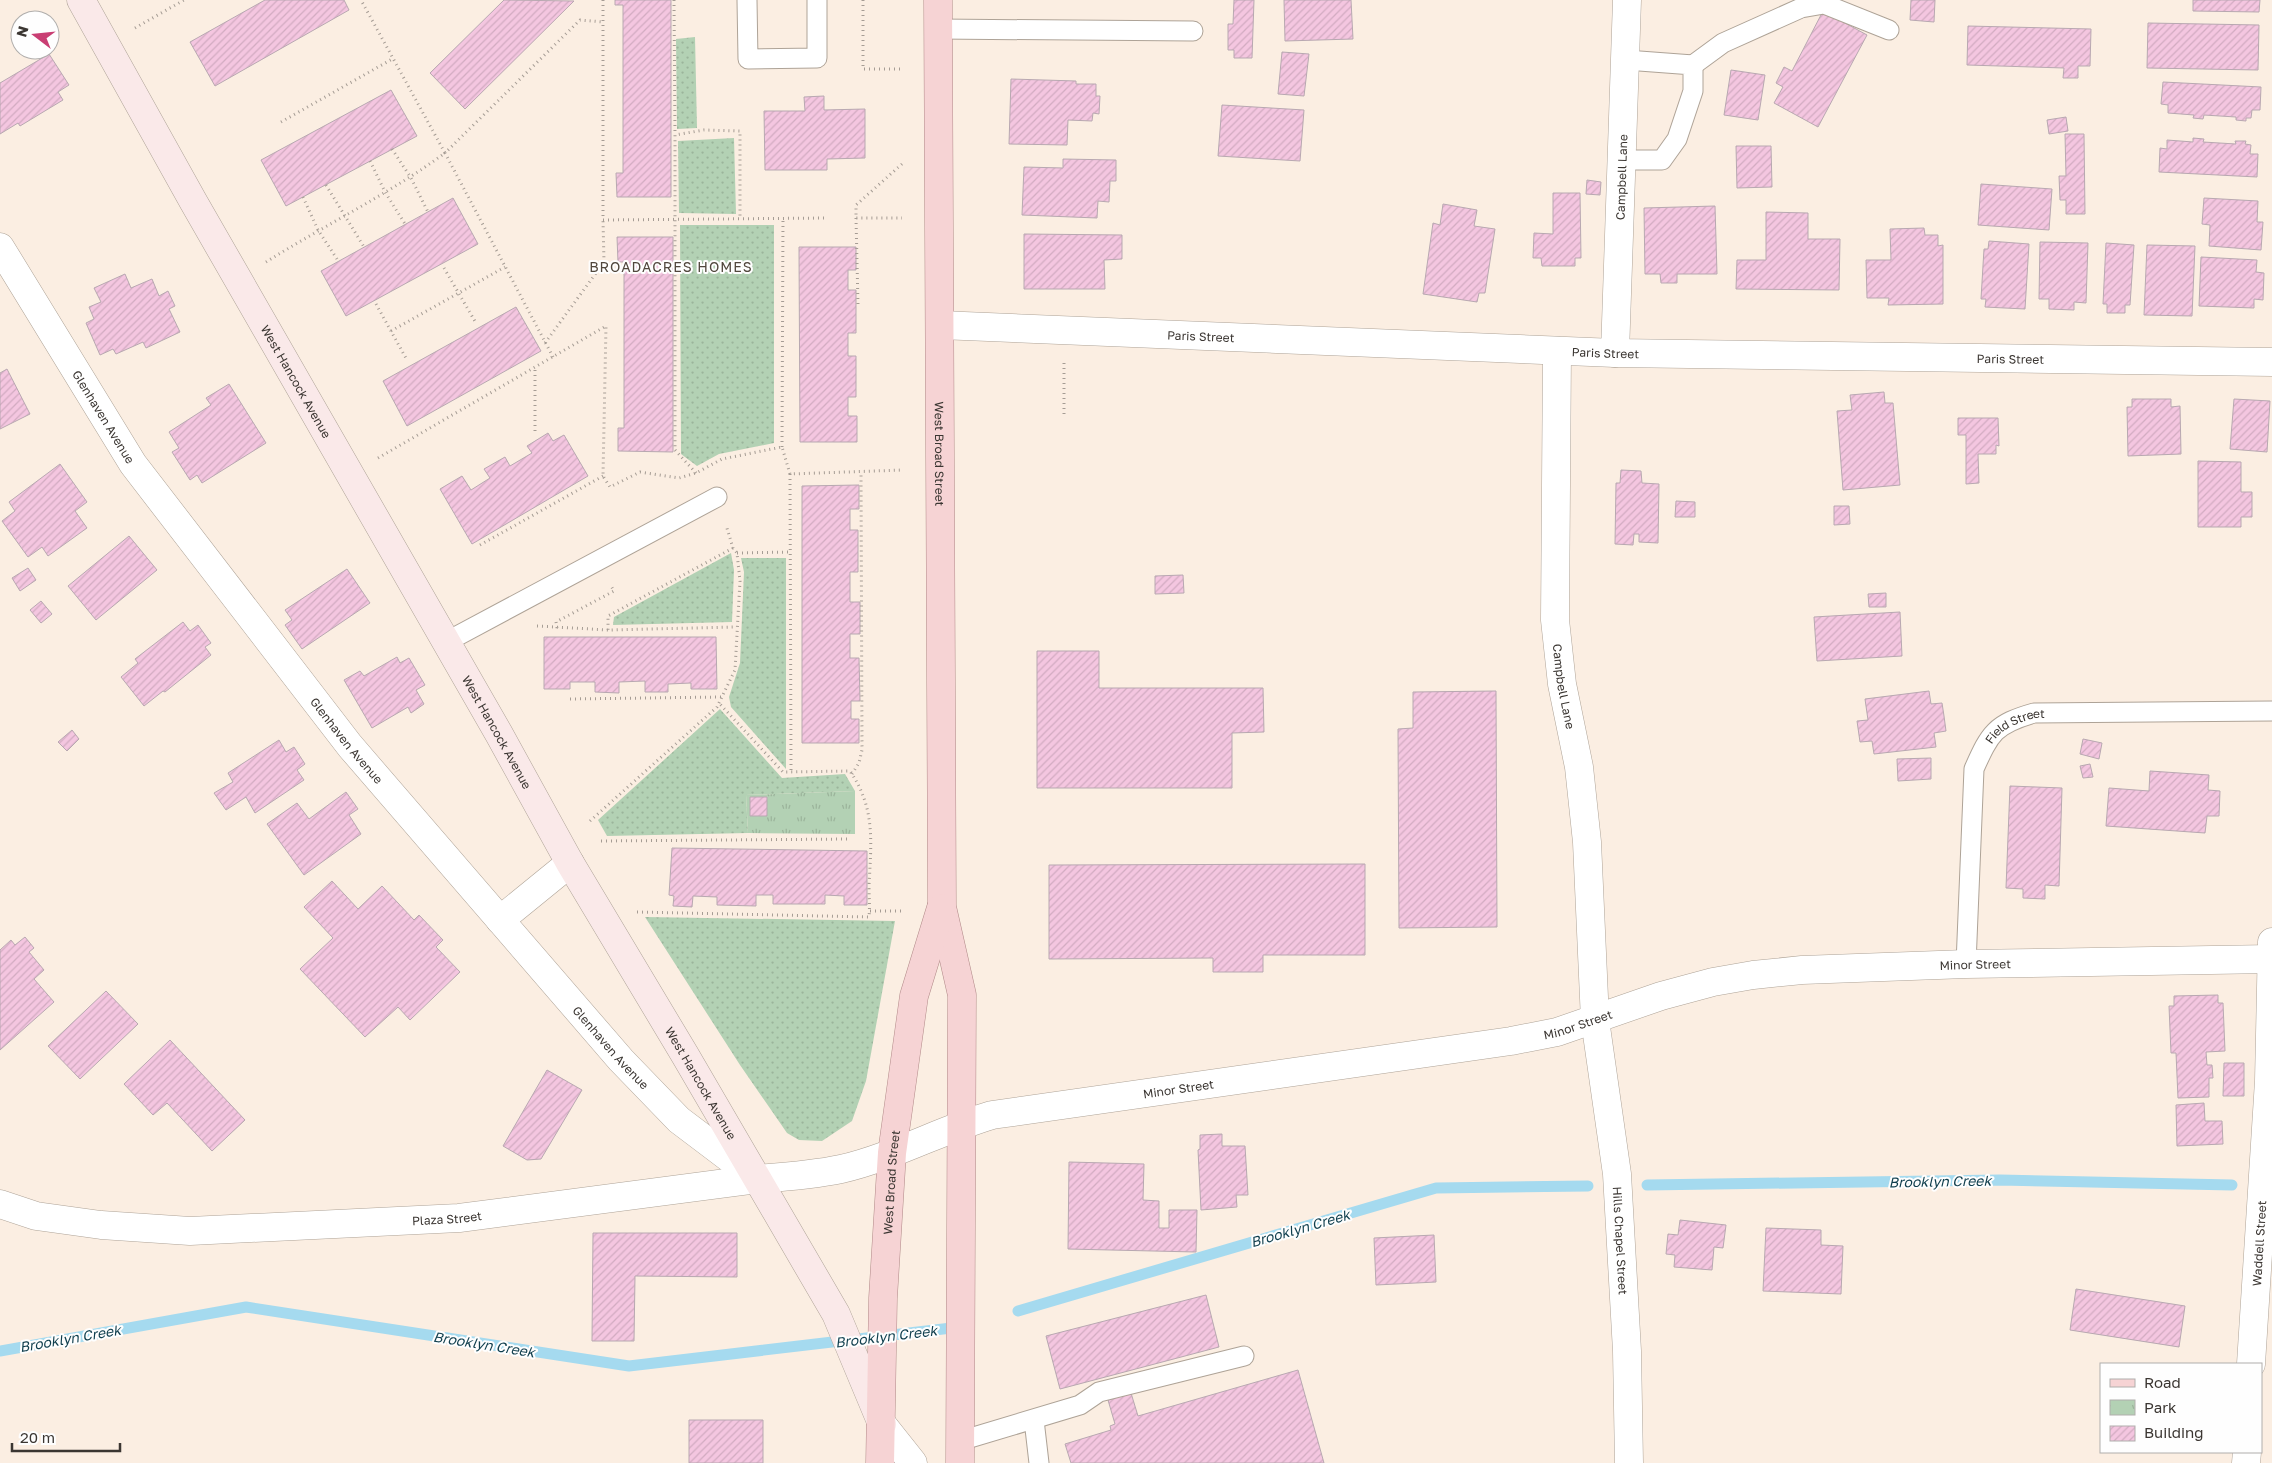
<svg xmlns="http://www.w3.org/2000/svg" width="2272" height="1463" viewBox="0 0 2272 1463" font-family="'Golos Text',sans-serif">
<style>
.grass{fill:url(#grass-dots)}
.park{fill:url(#park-tufts)}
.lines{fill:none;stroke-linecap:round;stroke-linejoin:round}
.stream{stroke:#a5daef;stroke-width:11}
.building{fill:url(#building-hatch);stroke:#b8a8b1}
.lane-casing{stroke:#aea397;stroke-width:21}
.street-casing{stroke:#aea397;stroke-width:29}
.secondary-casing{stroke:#aea397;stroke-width:29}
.primary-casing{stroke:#b18988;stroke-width:29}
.path{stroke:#a59c94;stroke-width:3;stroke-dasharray:1 4;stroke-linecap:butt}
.lane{stroke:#fff;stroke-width:19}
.street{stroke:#fff;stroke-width:28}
.secondary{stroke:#fae9e9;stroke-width:28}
.primary{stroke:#f6d3d4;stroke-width:28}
.labels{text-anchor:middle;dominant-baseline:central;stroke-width:4;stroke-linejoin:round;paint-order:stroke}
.street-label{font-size:12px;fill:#3b3632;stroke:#fefefe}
.neighbourhood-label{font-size:14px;letter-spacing:1px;fill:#51473d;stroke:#fefefe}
.water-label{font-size:14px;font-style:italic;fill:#0f3e4d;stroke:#fefefe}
</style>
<defs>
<pattern id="grass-dots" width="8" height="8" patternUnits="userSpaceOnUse" patternTransform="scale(1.25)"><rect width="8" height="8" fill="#b3d1b4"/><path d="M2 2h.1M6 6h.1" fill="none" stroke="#9bb49b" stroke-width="1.8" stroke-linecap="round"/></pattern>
<pattern id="park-tufts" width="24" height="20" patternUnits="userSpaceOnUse" patternTransform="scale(1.25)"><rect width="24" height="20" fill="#b3d1b4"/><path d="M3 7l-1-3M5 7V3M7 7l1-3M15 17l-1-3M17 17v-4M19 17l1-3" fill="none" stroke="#9bb49b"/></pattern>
<pattern id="building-hatch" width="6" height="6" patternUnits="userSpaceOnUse" patternTransform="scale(1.25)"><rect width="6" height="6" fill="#f4c6e0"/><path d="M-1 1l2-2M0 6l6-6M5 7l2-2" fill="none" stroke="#d2abc1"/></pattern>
</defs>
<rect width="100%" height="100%" fill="#fbeee2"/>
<path class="grass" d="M 695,37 L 697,128 L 677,129 L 676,39 Z
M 734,138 L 736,214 L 679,213 L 678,141 Z
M 680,225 L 774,225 L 774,443 L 719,454 L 697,466 L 681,454 Z
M 731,553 L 734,570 L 732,622 L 613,625 L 614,617 Z
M 741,558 L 786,558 L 786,769 L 731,707 L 729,697 L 740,663 L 744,572 Z
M 720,709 L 782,778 L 845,774 L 855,791 L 746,795 L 748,833 L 607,836 L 598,820 Z
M 645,917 L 895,921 L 866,1081 L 852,1121 L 822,1141 L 799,1140 L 787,1133 L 740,1065 Z"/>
<path class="park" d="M 855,791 L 855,834 L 748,833 L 746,795 Z"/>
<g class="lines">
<path class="stream" d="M 1647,1185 L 2000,1180 L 2232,1185
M 1018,1311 L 1436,1188 L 1588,1186
M 0,1351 L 246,1307 L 629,1366 L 960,1327"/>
</g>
<path class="building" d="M 265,0 L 344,0 L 349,10 L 215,86 L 190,42 Z
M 504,0 L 574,1 L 465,109 L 430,73 Z
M 615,0 L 671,0 L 671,197 L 617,197 L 616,173 L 623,173 L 623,5 L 615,5 Z
M 1234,0 L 1254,0 L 1252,58 L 1234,58 L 1234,50 L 1228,50 L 1228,24 L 1233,24 Z
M 1284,0 L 1351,0 L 1353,39 L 1285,41 Z
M 1911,0 L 1935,0 L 1934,22 L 1910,20 Z
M 2193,0 L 2260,0 L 2259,12 L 2193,11 Z
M 1823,11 L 1867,35 L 1818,127 L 1774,103 L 1783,87 L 1776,83 L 1784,67 L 1792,71 Z
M 2148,23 L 2259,25 L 2258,70 L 2147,68 Z
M 1968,26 L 2091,29 L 2090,66 L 2078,66 L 2078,78 L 2063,78 L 2064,68 L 1967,65 Z
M 1282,52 L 1309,54 L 1304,96 L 1278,94 Z
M 49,54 L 69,85 L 58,92 L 63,100 L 20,126 L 18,123 L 0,134 L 0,83 Z
M 1731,70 L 1765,75 L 1758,120 L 1724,115 Z
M 1011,79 L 1076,81 L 1076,84 L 1096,84 L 1096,96 L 1100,96 L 1099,114 L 1093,113 L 1092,121 L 1068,120 L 1067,145 L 1009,144 Z
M 2163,82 L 2261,87 L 2260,110 L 2252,110 L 2251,118 L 2246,118 L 2246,121 L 2236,120 L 2236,117 L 2204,115 L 2203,119 L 2193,118 L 2194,115 L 2168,113 L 2168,105 L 2161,104 Z
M 391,90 L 417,136 L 286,206 L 261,160 Z
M 824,96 L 824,110 L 865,109 L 865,158 L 827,159 L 827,170 L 765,170 L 764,111 L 805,111 L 804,97 Z
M 1222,105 L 1304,110 L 1300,161 L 1218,156 Z
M 2066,117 L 2068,131 L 2049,134 L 2047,120 Z
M 2065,134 L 2084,134 L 2085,214 L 2066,214 L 2066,200 L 2060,200 L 2059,176 L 2066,176 Z
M 2193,138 L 2204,139 L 2203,142 L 2236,144 L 2235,141 L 2246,141 L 2245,144 L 2251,145 L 2250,154 L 2258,154 L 2257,177 L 2159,172 L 2160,148 L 2167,149 L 2167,140 L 2193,142 Z
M 1736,146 L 1771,146 L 1772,187 L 1737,188 Z
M 1063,159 L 1116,160 L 1116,181 L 1110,181 L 1109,202 L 1098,201 L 1097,218 L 1022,215 L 1024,167 L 1063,168 Z
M 1587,180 L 1601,182 L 1600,195 L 1586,194 Z
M 1981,184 L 2052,189 L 2049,230 L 1978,225 Z
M 1553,193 L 1580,193 L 1581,258 L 1575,258 L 1575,266 L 1542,266 L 1541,258 L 1533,258 L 1534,233 L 1553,234 Z
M 453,198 L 478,244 L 346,316 L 321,271 Z
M 2204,198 L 2258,201 L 2257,222 L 2263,222 L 2261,250 L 2209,246 L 2210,225 L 2202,224 Z
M 1443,204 L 1477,210 L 1474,226 L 1495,229 L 1485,293 L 1479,293 L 1477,302 L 1423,294 L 1433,223 L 1440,225 Z
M 1715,206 L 1717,274 L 1677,274 L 1677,283 L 1661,283 L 1660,274 L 1645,274 L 1644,208 Z
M 1766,212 L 1808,213 L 1808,239 L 1840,239 L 1839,290 L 1736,289 L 1737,260 L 1766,260 Z
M 1924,228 L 1925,235 L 1938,235 L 1938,246 L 1943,245 L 1943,304 L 1888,305 L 1889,298 L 1867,298 L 1866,260 L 1891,260 L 1890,229 Z
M 1024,234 L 1122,235 L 1122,259 L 1104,260 L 1105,289 L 1024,289 Z
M 617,237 L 673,237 L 673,452 L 618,451 L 618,428 L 624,428 L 624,262 L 618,262 Z
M 1989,241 L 2029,244 L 2025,309 L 1985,307 L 1986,299 L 1981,299 L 1984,249 L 1988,249 Z
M 2040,242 L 2088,243 L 2086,303 L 2074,302 L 2074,310 L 2049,309 L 2049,299 L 2039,299 Z
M 2106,243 L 2134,245 L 2130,305 L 2125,305 L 2125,313 L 2107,313 L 2107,304 L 2103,304 Z
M 2147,245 L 2195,246 L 2192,316 L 2144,315 Z
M 799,247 L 856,247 L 856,270 L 848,270 L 848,290 L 856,290 L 856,333 L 848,333 L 848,356 L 856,356 L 856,397 L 848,397 L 848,416 L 857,416 L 857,442 L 800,442 Z
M 2201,257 L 2257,260 L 2256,272 L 2264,273 L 2263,300 L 2254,299 L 2254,308 L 2199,306 Z
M 125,274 L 131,288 L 152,279 L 159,296 L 168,291 L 175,306 L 169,309 L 180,332 L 146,348 L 143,342 L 116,354 L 113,349 L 100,355 L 86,323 L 94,319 L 89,307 L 101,302 L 94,288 Z
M 516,307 L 541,351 L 407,426 L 383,381 Z
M 7,369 L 30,414 L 0,429 L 0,373 Z
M 229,384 L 266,443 L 202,483 L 197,475 L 190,480 L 172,452 L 179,448 L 169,432 L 211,405 L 206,398 Z
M 1884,392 L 1885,403 L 1893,403 L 1900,485 L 1843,490 L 1837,411 L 1852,410 L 1850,395 Z
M 2132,399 L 2171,399 L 2171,407 L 2180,406 L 2181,454 L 2128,456 L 2127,407 L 2132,407 Z
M 2234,399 L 2270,401 L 2267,452 L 2230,449 Z
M 1958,418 L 1998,418 L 1999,446 L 1996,445 L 1996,454 L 1978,454 L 1979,483 L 1966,484 L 1966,435 L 1958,435 Z
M 548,433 L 553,441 L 564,435 L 588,476 L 472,544 L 440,489 L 462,476 L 471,490 L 490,478 L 484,469 L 505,457 L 510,466 L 532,453 L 527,446 Z
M 2198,461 L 2241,462 L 2241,492 L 2252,492 L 2252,517 L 2241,517 L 2241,527 L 2198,527 Z
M 60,464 L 87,502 L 75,511 L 87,528 L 48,556 L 42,547 L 28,557 L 2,521 L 15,511 L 9,502 Z
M 1621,470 L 1641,471 L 1642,483 L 1659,484 L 1658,543 L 1639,542 L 1639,534 L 1634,534 L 1633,545 L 1615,544 L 1616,483 L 1620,483 Z
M 859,485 L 859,509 L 850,509 L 850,530 L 858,530 L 858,572 L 850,572 L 850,602 L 860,602 L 860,634 L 850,634 L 850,658 L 859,658 L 860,701 L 851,701 L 851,719 L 859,719 L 859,743 L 802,743 L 802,486 Z
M 1676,501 L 1695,502 L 1695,517 L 1675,517 Z
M 1834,506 L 1849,506 L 1850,524 L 1834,525 Z
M 129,536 L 157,570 L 96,620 L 68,586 Z
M 28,568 L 36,580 L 20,591 L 12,578 Z
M 347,569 L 370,603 L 302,649 L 285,625 L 292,620 L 285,610 Z
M 1183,575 L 1184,593 L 1155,594 L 1155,576 Z
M 1886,593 L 1886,607 L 1869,607 L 1868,594 Z
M 41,601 L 52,614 L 41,623 L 30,610 Z
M 1900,612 L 1902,656 L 1817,661 L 1814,617 Z
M 183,622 L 190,631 L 198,625 L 211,643 L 205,647 L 211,655 L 165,692 L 163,691 L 144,706 L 121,677 L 138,663 L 135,659 Z
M 544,637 L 716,637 L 717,689 L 691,689 L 691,683 L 668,684 L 668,692 L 645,692 L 645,681 L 619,682 L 619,693 L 595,692 L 595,682 L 570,682 L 570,689 L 544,689 Z
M 1037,651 L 1099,651 L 1099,688 L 1263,688 L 1264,732 L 1232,733 L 1232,788 L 1037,788 Z
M 397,657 L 400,663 L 409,658 L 425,685 L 416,690 L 424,704 L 411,713 L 408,707 L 372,728 L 344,680 L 360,671 L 364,676 Z
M 1496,691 L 1497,927 L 1399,928 L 1398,729 L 1413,728 L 1413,692 Z
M 1929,691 L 1931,704 L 1942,703 L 1944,716 L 1946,731 L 1934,733 L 1936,747 L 1874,754 L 1872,741 L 1860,742 L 1857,721 L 1868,720 L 1865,699 Z
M 72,730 L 79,739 L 67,751 L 58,742 Z
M 2083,739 L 2102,743 L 2099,759 L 2080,754 Z
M 279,740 L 286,752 L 294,747 L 305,764 L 297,770 L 304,780 L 255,813 L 246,797 L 226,810 L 214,793 L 233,782 L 228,773 Z
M 1931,758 L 1931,779 L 1898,781 L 1897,759 Z
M 2090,764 L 2093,777 L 2083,778 L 2080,766 Z
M 2150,771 L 2209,775 L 2208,790 L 2220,791 L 2219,816 L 2207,816 L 2205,833 L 2106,826 L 2109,788 L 2149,791 Z
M 2010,786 L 2062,788 L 2059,886 L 2045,885 L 2045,899 L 2023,898 L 2023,889 L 2006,888 Z
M 346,792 L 358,809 L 349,815 L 361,834 L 304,875 L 267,824 L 297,803 L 309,819 Z
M 750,797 L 767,797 L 767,816 L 750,816 Z
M 672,848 L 867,851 L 867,905 L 844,905 L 844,896 L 825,895 L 825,904 L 773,904 L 773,895 L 756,895 L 756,906 L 717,905 L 717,897 L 693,896 L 692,907 L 673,906 L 674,896 L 669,895 Z
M 1365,864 L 1365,955 L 1263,955 L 1263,972 L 1213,972 L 1213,958 L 1049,959 L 1049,865 Z
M 332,881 L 358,909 L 382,886 L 414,920 L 419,915 L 443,940 L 436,947 L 460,972 L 410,1020 L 398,1007 L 365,1037 L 300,969 L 333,938 L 304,907 Z
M 25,937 L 34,948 L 29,952 L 44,970 L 34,979 L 54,1002 L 0,1050 L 0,950 L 11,940 L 15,945 Z
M 106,991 L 138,1024 L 80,1079 L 48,1046 Z
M 2218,995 L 2218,1003 L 2223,1003 L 2225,1051 L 2206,1052 L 2207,1065 L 2212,1065 L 2213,1078 L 2209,1078 L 2209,1097 L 2178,1098 L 2176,1053 L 2171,1053 L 2169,1006 L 2174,1006 L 2174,996 Z
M 170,1040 L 245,1120 L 212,1151 L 167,1103 L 153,1115 L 124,1084 Z
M 2224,1063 L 2244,1063 L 2244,1096 L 2223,1096 Z
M 547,1070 L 582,1090 L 541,1159 L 527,1160 L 503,1146 Z
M 2204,1103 L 2205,1121 L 2222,1121 L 2223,1144 L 2177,1146 L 2176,1105 Z
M 1222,1134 L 1222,1146 L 1245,1146 L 1248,1195 L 1236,1195 L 1237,1207 L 1201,1210 L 1198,1150 L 1200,1149 L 1200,1135 Z
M 1069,1162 L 1144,1164 L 1143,1200 L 1159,1201 L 1159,1228 L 1169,1228 L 1169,1210 L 1197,1210 L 1196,1252 L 1068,1249 Z
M 1680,1220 L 1726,1225 L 1723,1248 L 1714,1247 L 1712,1270 L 1674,1267 L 1675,1255 L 1666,1254 L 1668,1234 L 1678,1235 Z
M 1766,1228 L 1821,1230 L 1821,1245 L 1843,1246 L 1841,1294 L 1763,1291 Z
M 593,1233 L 737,1233 L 737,1277 L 635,1276 L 634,1341 L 592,1341 Z
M 1434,1235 L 1436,1282 L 1376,1285 L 1374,1238 Z
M 2076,1289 L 2185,1306 L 2179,1347 L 2070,1330 Z
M 1206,1295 L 1219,1347 L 1060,1389 L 1046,1336 Z
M 1298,1370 L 1324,1463 L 1071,1463 L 1065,1444 L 1111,1430 L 1110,1426 L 1115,1424 L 1108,1400 L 1131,1393 L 1138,1416 Z
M 689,1420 L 763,1420 L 763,1463 L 689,1463 Z"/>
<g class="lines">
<defs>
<g id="lane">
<path d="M 747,0 L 748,59 L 817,58 L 817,0"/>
<path d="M 938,29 L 1193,31"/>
<path d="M 1693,65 L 1723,43 L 1801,8 L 1824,4 L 1889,30"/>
<path d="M 1622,160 L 1662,160 L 1677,139 L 1693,91 L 1693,65 L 1626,60"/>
<path d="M 446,642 L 717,497"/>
<path id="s1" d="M 1966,964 L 1974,769 C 1990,733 1995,724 2034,713 L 2272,711"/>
<path d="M 1034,1420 L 1039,1463"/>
<path d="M 960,1441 L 1080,1405 L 1099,1392 L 1244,1356"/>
</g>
<g id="street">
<path id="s2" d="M 0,247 L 133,464 L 350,746 L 621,1060 L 679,1120 L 757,1179"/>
<path id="s3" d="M 940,325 L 1615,353 L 2272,362"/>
<path id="s4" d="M 1557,351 L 1555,620 L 1562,684 L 1579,767 L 1587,842 L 1595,1020 L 1617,1174 L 1627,1351 L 1629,1463"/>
<path id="s5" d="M 1615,353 L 1627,0"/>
<path d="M 500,920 L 570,863"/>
<path id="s6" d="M 0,1204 L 36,1216 L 101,1225 L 190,1231 L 459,1218 L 757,1179 C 785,1177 813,1175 841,1169 C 893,1157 941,1130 992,1115 L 1511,1041 L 1557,1032 L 1661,996 L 1713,982 L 1753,975 L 1802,970 L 1966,964 L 2271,959"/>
<path id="s7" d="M 2251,1364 L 2269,1081 L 2272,942"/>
<path d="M 882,1424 L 913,1463"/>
<path d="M 2246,1463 L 2247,1452"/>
</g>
<g id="secondary">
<path id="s8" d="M 81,0 L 193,201 L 499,734 L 570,863 L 685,1055 L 836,1314 L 882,1424"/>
</g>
<g id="primary">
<path id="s9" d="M 938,0 L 942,907 L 962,995 L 960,1463"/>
<path id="s10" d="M 880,1463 L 883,1298 L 892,1153 L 914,996 L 941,908"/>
</g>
</defs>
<use href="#lane" class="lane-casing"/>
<use href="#street" class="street-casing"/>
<use href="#secondary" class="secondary-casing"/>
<use href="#primary" class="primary-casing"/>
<path class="path" d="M 603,0 L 603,220 L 827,218
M 674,0 L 675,135
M 863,0 L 863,69 L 901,69
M 135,28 L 184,0
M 281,122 L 394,58
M 392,149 L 411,178 L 428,212
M 370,161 L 385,192 L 405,224
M 902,164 L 856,205 L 856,218 L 902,218
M 326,185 L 364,247
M 303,197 L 318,230 L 337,259
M 856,218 L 858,305
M 266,262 C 325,225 389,194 445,153 L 361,0
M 444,268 L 476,323
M 376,304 L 407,360
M 391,331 L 505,267
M 545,343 L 604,262 L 603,220
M 553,357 L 445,153 L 580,20 L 603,22
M 1064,363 L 1064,414
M 535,431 L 535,368
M 782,447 L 783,218
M 378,458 L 606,326 L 603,476 L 610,487 L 640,472 L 679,478 L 696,473 L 722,459 L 782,447 L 790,474 L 903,470
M 696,473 L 675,450 L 675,135 L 704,130 L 740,131 L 740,218
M 790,474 L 791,771
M 480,545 L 603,476
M 733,548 L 608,616 L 608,630 L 736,627
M 737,553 L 790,552
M 537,626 L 608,630
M 557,628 L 556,622 L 614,591 L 610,584
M 570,699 L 722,697
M 852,774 L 859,763 L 862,750 L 861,473
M 590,821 L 717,707 L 735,670 L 740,581 L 737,553 L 733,548 L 726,525
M 601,841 L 849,839
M 870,911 L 902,911
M 637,912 L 869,917 C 870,907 869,897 869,886 C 871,843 876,809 850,771 L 783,772 L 719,703"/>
<use href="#lane" class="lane"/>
<use href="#street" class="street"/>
<use href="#secondary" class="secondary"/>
<use href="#primary" class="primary"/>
</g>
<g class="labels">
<g class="street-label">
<text stroke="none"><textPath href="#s5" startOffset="176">Campbell Lane</textPath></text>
<text stroke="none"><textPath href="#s3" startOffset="261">Paris Street</textPath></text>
<text stroke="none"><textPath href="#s3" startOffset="666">Paris Street</textPath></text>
<text stroke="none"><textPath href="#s3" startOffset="1071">Paris Street</textPath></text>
<text stroke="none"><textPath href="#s8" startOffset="438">West Hancock Avenue</textPath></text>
<text stroke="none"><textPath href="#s2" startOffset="199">Glenhaven Avenue</textPath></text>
<text stroke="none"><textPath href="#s9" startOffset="454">West Broad Street</textPath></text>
<text stroke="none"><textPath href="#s4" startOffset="336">Campbell Lane</textPath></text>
<text stroke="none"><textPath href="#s1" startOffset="259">Field Street</textPath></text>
<text stroke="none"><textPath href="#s8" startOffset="842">West Hancock Avenue</textPath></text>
<text stroke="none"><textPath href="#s2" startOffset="604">Glenhaven Avenue</textPath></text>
<text stroke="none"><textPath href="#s6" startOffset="2006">Minor Street</textPath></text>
<text stroke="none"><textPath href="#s6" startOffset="1601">Minor Street</textPath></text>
<text stroke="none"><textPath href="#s2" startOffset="1009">Glenhaven Avenue</textPath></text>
<text stroke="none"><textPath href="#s8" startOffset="1248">West Hancock Avenue</textPath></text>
<text stroke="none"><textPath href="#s6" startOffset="1196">Minor Street</textPath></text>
<text stroke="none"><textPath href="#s10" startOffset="281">West Broad Street</textPath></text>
<text stroke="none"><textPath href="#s6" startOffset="450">Plaza Street</textPath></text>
<text stroke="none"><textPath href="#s4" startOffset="894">Hills Chapel Street</textPath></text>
<text stroke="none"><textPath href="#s7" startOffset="121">Waddell Street</textPath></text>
</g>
<g class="neighbourhood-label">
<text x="671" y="266">BROADACRES HOMES</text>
</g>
<g class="water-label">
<text transform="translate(1940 1181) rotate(-1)">Brooklyn Creek</text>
<text transform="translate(1300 1228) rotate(-16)">Brooklyn Creek</text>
<text transform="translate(886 1336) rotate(-7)">Brooklyn Creek</text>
<text transform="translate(70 1338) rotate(-10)">Brooklyn Creek</text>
<text transform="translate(484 1344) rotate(9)">Brooklyn Creek</text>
</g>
</g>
<rect x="2100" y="1363" width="162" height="90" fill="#fefefe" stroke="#b0aeac"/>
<rect x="2110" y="1379" width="25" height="8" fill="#f6d3d4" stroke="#b0aeac"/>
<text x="2144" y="1388" font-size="15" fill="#3b3632">Road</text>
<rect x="2110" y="1400" width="25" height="15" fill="url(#park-tufts)" stroke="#b0aeac"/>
<text x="2144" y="1413" font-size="15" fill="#3b3632">Park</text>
<rect x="2110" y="1426" width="25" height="15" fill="url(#building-hatch)" stroke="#b0aeac"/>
<text x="2144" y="1438" font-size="15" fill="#3b3632">Building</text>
<g transform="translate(35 35) rotate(286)"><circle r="24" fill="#fefefe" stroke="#b0aeac"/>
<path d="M0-4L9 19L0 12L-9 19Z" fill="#c93e73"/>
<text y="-8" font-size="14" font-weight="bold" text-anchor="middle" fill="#3b3632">N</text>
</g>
<path d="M12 1443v8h108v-8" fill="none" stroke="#3b3632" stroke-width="2.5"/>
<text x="20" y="1443" font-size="15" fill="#3b3632" stroke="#fefefe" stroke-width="4" paint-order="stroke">20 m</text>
</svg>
